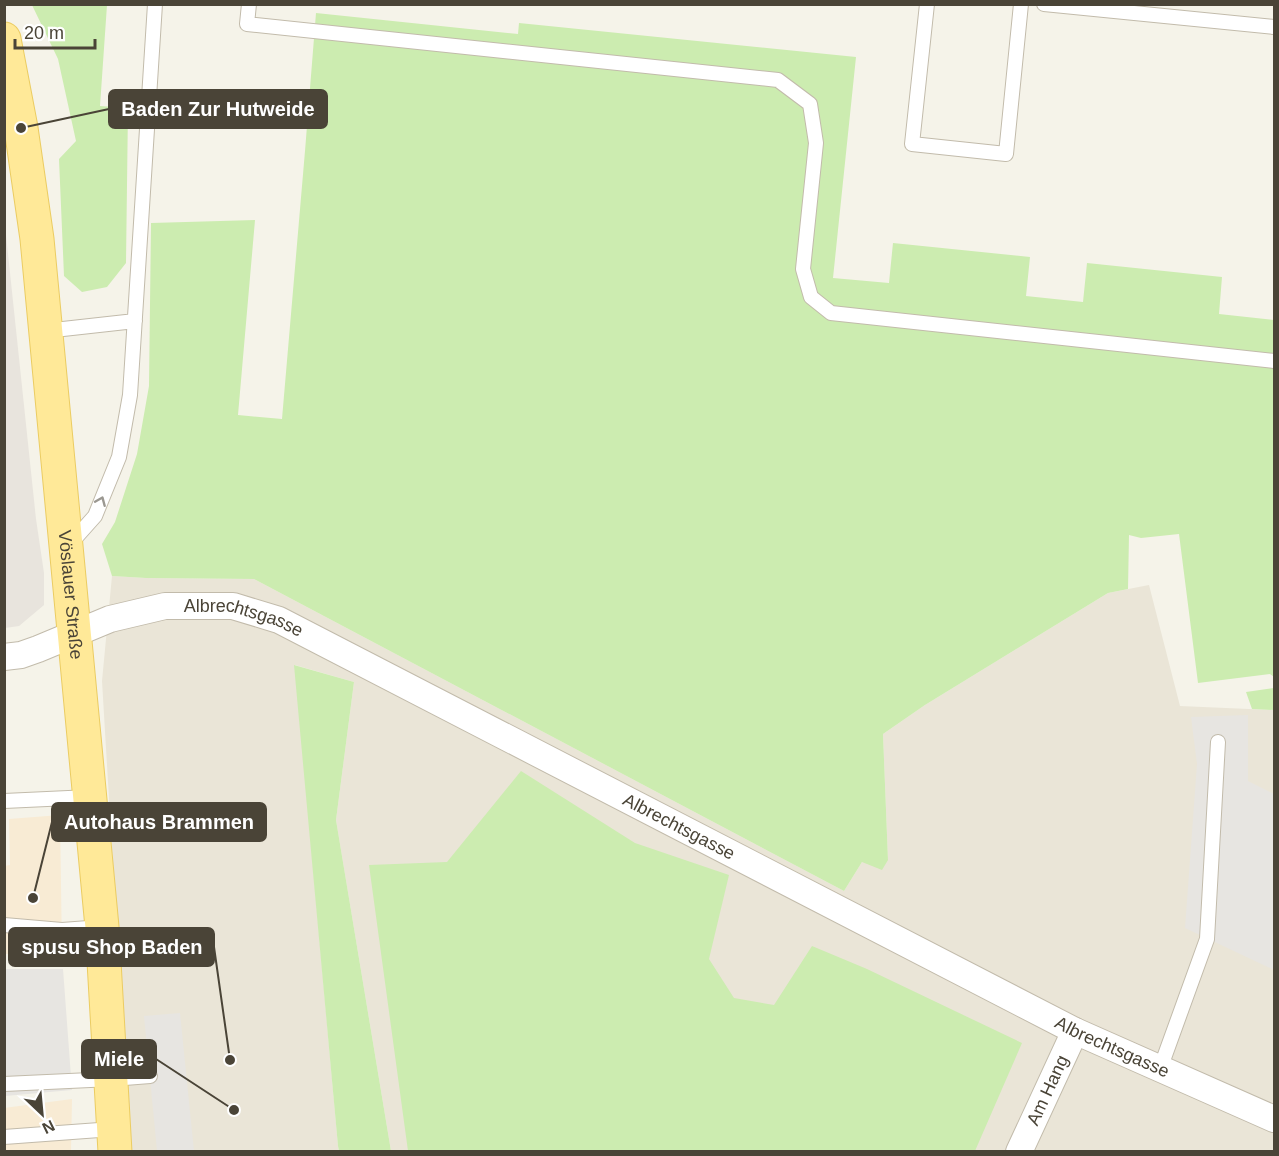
<svg xmlns="http://www.w3.org/2000/svg" width="1279" height="1156" viewBox="0 0 1279 1156" font-family="Arial,sans-serif">
<style>
.residential{fill:#eae5d7}
.commercial{fill:#f8ebd4}
.industrial{fill:#e8e4dd}
.green{fill:#ccecb0}
.parking{fill:#e7e5e1}
.lines{fill:none;stroke-linecap:round;stroke-linejoin:round}
.service-casing{stroke:#c2bbab;stroke-width:16}
.minor-casing{stroke:#c2bbab;stroke-width:28}
.primary-casing{stroke:#ebcc62;stroke-width:35}
.service{stroke:#fff;stroke-width:14}
.minor{stroke:#fff;stroke-width:26}
.primary{stroke:#ffe998;stroke-width:33}
.oneway{stroke:#9b9891}
.labels{text-anchor:middle;dominant-baseline:central;stroke-width:5;stroke-linejoin:round;paint-order:stroke}
.street-label{font-size:18px;fill:#4a4437;stroke:#fff}
.leader{fill:none;stroke:#4a4437;stroke-width:2}
.callout-dot{fill:#4a4437;stroke:#fff;stroke-width:2}
.callout{fill:#4a4437;stroke:#4a4437;stroke-width:2}
.callout-label{font-size:20px;text-anchor:middle;font-weight:bold;fill:#fff}
</style>
<rect width="100%" height="100%" fill="#f5f3e9"/>
<path class="residential" d="M 112,576 L 146,578 L 254,579 L 844,891 L 862,862 L 888,860 L 883,734 L 925,705 L 1108,593 L 1149,585 L 1180,706 L 1274,710 L 1274,1151 L 391,1151 L 336,820 L 354,682 L 295,665 L 338,1146 L 339,1151 L 130,1151 L 102,681 Z"/>
<path class="commercial" d="M 60,815 L 62,954 L 5,954 L 4,866 L 10,865 L 9,819 Z
M 72,1099 L 71,1151 L 5,1151 L 4,1108 Z"/>
<path class="industrial" d="M 4,216 L 36,519 L 44,573 L 44,605 L 19,626 L 5,628 Z"/>
<path class="green" d="M 32,5 L 107,5 L 100,106 L 128,108 L 126,263 L 107,287 L 82,292 L 64,276 L 59,159 L 76,141 L 58,59 Z
M 316,13 L 518,34 L 519,23 L 856,57 L 833,278 L 889,283 L 893,243 L 1030,257 L 1026,296 L 1083,302 L 1087,263 L 1222,277 L 1219,314 L 1274,320 L 1274,677 L 1270,674 L 1198,683 L 1179,534 L 1141,538 L 1129,535 L 1128,589 L 1108,593 L 925,705 L 883,734 L 888,860 L 882,870 L 862,862 L 844,891 L 254,579 L 146,578 L 112,576 L 102,544 L 115,522 L 137,454 L 149,386 L 151,223 L 255,220 L 238,415 L 282,419 L 305,151 Z
M 294,665 L 354,682 L 336,820 L 391,1151 L 339,1151 L 338,1146 Z
M 1274,688 L 1274,710 L 1252,709 L 1246,692 Z
M 521,771 L 635,843 L 729,875 L 709,959 L 734,998 L 774,1005 L 812,946 L 867,969 L 1022,1043 L 975,1151 L 408,1151 L 369,865 L 447,862 Z"/>
<path class="parking" d="M 1248,715 L 1248,781 L 1274,794 L 1274,970 L 1185,928 L 1197,764 L 1191,717 Z
M 5,969 L 63,969 L 72,1090 L 5,1096 Z
M 180,1013 L 194,1151 L 157,1151 L 144,1016 Z"/>
<g class="lines">
<defs>
<path id="service" d="M 249,4 L 247,24 L 778,80 L 810,104 L 816,143 L 803,269 L 811,297 L 831,313 L 1274,361
M 927,4 L 912,144 L 1006,154 L 1021,4
M 1044,4 L 1274,27
M 45,331 L 135,321
M 70,544 L 95,516 L 119,457 L 130,395 L 155,4
M 4,801 L 90,797
M 4,925 L 62,930 L 102,927
M 1160,1069 L 1207,939 L 1218,742
M 4,1084 L 112,1079 L 150,1076
M 4,1137 L 113,1129"/>
<g id="minor">
<path id="s1" d="M 4,657 L 21,655 L 38,649 L 110,619 L 165,606 L 233,606 L 279,620 L 1075,1031 L 1274,1119"/>
<path id="s2" d="M 1019,1152 L 1075,1031"/>
</g>
<g id="primary">
<path id="s3" d="M 4,39 L 21,128 L 37,239 L 102,927 L 115,1152"/>
</g>
</defs>
<use href="#service" class="service-casing"/>
<use href="#minor" class="minor-casing"/>
<use href="#primary" class="primary-casing"/>
<use href="#service" class="service"/>
<use href="#minor" class="minor"/>
<use href="#primary" class="primary"/>
</g>
<defs><path id="oneway-chevron" d="M-2-3.5L2.5 0L-2 3.5" fill="none" stroke-width="1.6" stroke-linecap="round" stroke-linejoin="round" transform="scale(1.5)"/></defs>
<use class="oneway" href="#oneway-chevron" transform="translate(101 501) rotate(-67)"/>
<g class="labels">
<g class="street-label">
<text stroke="none"><textPath href="#s3" startOffset="560">Vöslauer Straße</textPath></text>
<text stroke="none"><textPath href="#s1" startOffset="250">Albrechtsgasse</textPath></text>
<text stroke="none"><textPath href="#s1" startOffset="736">Albrechtsgasse</textPath></text>
<text stroke="none"><textPath href="#s1" startOffset="1222">Albrechtsgasse</textPath></text>
<text stroke="none"><textPath href="#s2" startOffset="68">Am Hang</textPath></text>
</g>
</g>
<path class="leader" d="M21 128L109 109M33 898L52 822M230 1060L214 947M234 1110L156 1059"/>
<g class="callout-dot">
<circle cx="21" cy="128" r="6"/>
<circle cx="33" cy="898" r="6"/>
<circle cx="230" cy="1060" r="6"/>
<circle cx="234" cy="1110" r="6"/>
</g>
<g class="callout">
<rect x="109" y="90" width="218" height="38" rx="6"/>
<rect x="52" y="803" width="214" height="38" rx="6"/>
<rect x="9" y="928" width="205" height="38" rx="6"/>
<rect x="82" y="1040" width="74" height="38" rx="6"/>
</g>
<g class="callout-label">
<text x="218" y="116">Baden Zur Hutweide</text>
<text x="159" y="829">Autohaus Brammen</text>
<text x="112" y="954">spusu Shop Baden</text>
<text x="119" y="1066">Miele</text>
</g>
<rect width="1279" height="1156" fill="none" stroke="#4a4437" stroke-width="12"/>
<g transform="translate(42 1114) rotate(154)" stroke="#ffffff" stroke-width="4.5" paint-order="stroke">
<path d="M0-4.5L10 22L0 15L-10 22Z" fill="#4a4437"/>
<text y="-9" font-size="16" font-weight="bold" text-anchor="middle" fill="#4a4437">N</text>
</g>
<path d="M15 39v9h80v-9" fill="none" stroke="#4a4437" stroke-width="3"/>
<text x="24" y="39" font-size="18" fill="#4a4437" stroke="#ffffff" stroke-width="4.5" paint-order="stroke">20 m</text>
</svg>
